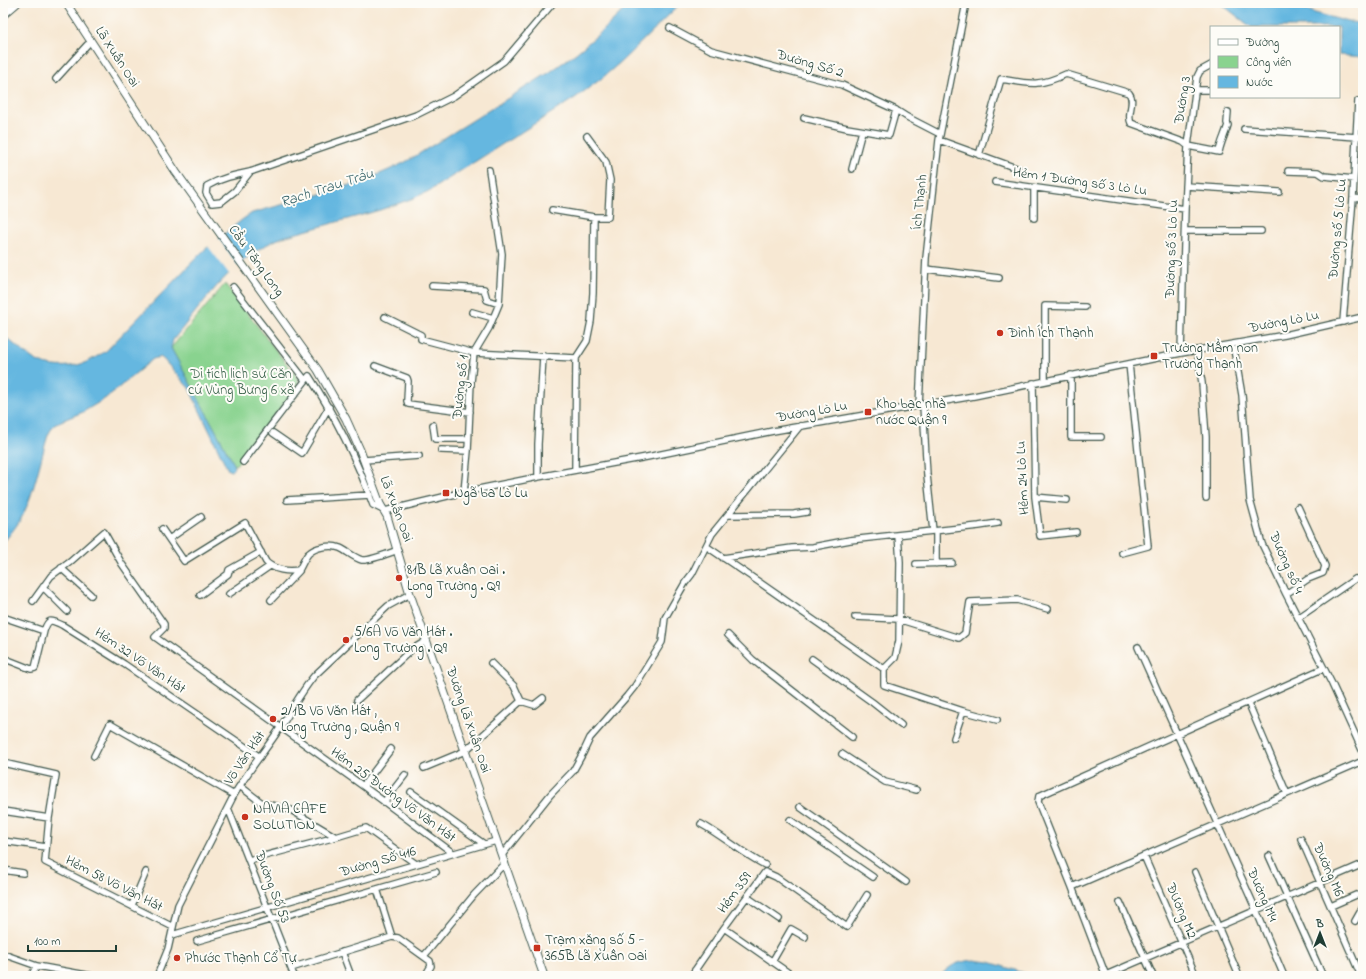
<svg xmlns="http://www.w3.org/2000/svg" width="1366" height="979" viewBox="0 0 1366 979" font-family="'Indie Flower',sans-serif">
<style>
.green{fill:#89d38f;stroke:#548862}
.water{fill:#65b7e0;stroke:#427a8a}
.pier{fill:#f7e8d3}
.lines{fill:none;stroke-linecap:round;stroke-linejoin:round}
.minor-casing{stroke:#3f574c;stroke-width:8}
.major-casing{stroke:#3f574c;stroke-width:9}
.minor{stroke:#fff;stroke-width:5.5}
.major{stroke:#fff;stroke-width:7}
.poi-dot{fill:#c8321e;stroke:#fdfcf7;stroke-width:1.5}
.labels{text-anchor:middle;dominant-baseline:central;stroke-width:4;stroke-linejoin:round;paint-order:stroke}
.street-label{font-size:14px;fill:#1f3d34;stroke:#fdfcf7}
.poi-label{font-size:14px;fill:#1f3d34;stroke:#fdfcf7;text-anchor:start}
.park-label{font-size:14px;fill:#3a624b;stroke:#fdfcf7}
.water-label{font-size:15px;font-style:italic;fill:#346268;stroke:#fdfcf7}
</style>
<rect width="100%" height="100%" fill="#fdfcf7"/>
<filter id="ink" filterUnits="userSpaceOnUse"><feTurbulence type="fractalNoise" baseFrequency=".025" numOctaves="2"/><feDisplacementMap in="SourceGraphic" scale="8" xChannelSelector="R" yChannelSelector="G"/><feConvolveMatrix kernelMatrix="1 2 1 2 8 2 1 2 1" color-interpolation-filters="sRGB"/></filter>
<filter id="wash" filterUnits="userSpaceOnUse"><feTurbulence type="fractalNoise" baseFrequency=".012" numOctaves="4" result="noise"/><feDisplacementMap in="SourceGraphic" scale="16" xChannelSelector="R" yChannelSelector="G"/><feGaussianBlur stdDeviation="0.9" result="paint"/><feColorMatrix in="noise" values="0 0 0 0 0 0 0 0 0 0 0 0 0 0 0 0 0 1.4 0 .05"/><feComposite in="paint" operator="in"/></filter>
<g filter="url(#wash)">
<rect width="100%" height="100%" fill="#f7e8d3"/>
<path class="green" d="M 225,284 L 299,380 L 293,392 L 235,466 L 171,348 Z"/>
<path class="water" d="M 631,3 L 681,3 L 623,60 L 601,79 L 575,98 L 429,191 L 411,199 L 380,210 L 283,237 C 234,256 205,301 173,340 L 171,348 L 235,466 L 234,469 L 231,471 L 228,470 L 189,388 L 163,359 L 160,357 L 153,359 L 106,398 L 83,412 L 61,421 L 53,426 L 48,435 C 40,461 35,490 23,515 C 18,525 10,534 3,543 L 3,335 C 13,343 24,353 35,360 C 48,368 70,368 84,363 C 92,360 99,355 106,351 L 203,251 L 243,219 L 252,213 C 305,198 361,186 409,160 L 550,72 L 576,53 L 600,33 Z
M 1220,3 L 1292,3 L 1315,13 L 1349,22 L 1363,23 L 1363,57 L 1339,55 L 1339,27 L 1251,27 Z
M 974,960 L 989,962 L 1034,976 L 1001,976 L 982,974 L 970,974 L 965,976 L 940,976 C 952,964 957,962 974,960 Z"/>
<path class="pier" d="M 217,236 L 239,267 L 230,275 L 207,245 Z"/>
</g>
<g filter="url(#ink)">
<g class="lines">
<defs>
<path id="minor" d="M 670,28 L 711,50 L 842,85 L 896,110 L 907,117 L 940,134
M 56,79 L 87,45
M 1196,90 L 1211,90
M 804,118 L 847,128 L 889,135 L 896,110
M 1244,129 L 1357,137 L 1363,136
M 939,140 L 1019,169
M 1188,146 L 1219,152 C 1221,142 1225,135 1228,125 L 1227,123 L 1228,112
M 979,155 L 1001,79 C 1029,84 1039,87 1066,74 L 1129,93 C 1136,102 1126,114 1131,123 L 1183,142 L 1188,146
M 852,169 L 862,131
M 1288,171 L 1318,172 L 1324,176 L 1354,179
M 250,172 L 235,191 L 221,202 L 212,203 L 206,193 L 207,186 C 221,178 235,175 250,172 L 416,115 L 454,96 L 504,61 L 553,3
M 995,182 L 1185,209
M 1186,186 L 1279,192
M 1353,198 L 1363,199
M 552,210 L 594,217
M 1034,218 L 1034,188
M 1185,231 L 1261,231
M 926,269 L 999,278
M 432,286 L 484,289 L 487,300 L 499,304
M 233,287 L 305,380
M 472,312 L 493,318
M 385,317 L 421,335 L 421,339 L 474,353 L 576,358
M 1343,322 L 1353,198 L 1358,101
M 1233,344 L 1242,395 L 1250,500 L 1262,544 L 1286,594 L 1332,684 L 1363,752
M 1197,350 L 1202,383 L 1206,437 L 1206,498
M 1181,353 L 1185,209 L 1188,146 L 1197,77 L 1200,71 L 1211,65
M 375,366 L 407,378 L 408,381 L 407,401 L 408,404 L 470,412
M 1071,375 L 1071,437 L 1101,437
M 1045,381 L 1045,306 L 1085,307
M 1033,383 L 1035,497 L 1040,536 L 1076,532
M 923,405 L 927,475 L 933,531
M 919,406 L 926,258 L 939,140 L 966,3
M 433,425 L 435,439 L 468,439
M 800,426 L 712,534 L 706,546 L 759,582 L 884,669 L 884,685 L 963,711 L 997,720
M 273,433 L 302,453 L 329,407
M 441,450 L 468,451
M 364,460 L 419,456
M 243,462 L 309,376 C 337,419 356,457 373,505 L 385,511 L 464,492 L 538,477 L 647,457 L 773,431 L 974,396 L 1181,353 L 1285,335 L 1363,317
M 575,470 L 576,358 L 587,341 L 591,321 L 593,293 L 594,217 L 608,217 L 610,180 L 606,162 L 587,136
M 538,477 L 538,444 L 543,356
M 464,492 L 468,451 L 471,382 L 474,353 L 489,328 L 499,304 L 502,254 L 489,170
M 1035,497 L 1067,500
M 287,500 L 370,495
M 729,515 L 794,514 L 807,512
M 162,529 L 184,561 L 245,523 L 266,562 C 274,570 288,572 299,570 C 302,565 304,559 308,554 C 315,547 331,544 340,548 C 347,551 354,558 362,560 C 370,561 389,553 398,550
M 169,539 L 201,517
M 1122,553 L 1148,546 L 1129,364
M 723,558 L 792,548 L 813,547 L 850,540 L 979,526 L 998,523
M 916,564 L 952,563
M 936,564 L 936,531
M 61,568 L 91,595
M 43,587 L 67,611
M 229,594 L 270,566
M 1286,594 L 1308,579 L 1323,573 L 1325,566 L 1298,507
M 200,595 L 228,574 L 229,570 L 261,552
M 271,600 L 299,571
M 33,601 L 51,576 L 70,562 L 104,532 L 122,564 L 164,624 L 164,628 L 155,637 L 363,786 L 453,853
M 3,617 L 44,631 C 48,619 50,619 62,625 L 124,664 L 260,757
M 855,617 L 898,619 L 959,638 L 965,633 L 970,602 L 1017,600 L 1048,609
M 1298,618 L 1355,579
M 728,635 L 753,660 L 852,737
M 1138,647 L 1256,910 L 1284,976
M 3,658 L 31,669 L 35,668 L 44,631
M 812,659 L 872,702 L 901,725
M 884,669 L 895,658 L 899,641 L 900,562 L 898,535
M 357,700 L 411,650 L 426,641
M 521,701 L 534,705 L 543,698
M 1248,702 L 1287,794
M 954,738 L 963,711
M 842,754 L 885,782 L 916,790
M 94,756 L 110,724 L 234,795
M 3,763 L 56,775 L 49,818 L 45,862 L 173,927
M 424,768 L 465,751 L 521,701 L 514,686 L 491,663
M 240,786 L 262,803 L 291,810 L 336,837 L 366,828 L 416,864
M 363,786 L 391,749
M 411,792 L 484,844
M 384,802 L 405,775
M 800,807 L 906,882
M 228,808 L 294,976
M 3,811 L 49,818
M 790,820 L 873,877
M 701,824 C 723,836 742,853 765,865
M 1301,839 L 1361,976
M 3,841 L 46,847
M 502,855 L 550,795 L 573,771 L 583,753 L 590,738 L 627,696 L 635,686 L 662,642 L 665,618 L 685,583 L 692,574 L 706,546
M 1144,856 L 1196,976
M 1269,856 L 1321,972
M 249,860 L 336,837
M 3,870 L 23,873
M 1195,872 L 1239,976
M 1072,887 L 1038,802 L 1039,796 L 1324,668
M 377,889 L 392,937
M 747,897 L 779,919
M 1120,902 L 1153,976
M 132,905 L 146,872
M 1331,906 L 1356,895
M 1355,921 L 1363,907
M 724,928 L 793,976
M 172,935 L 496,841
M 197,941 L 436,872
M 342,952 L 351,976
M 3,954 L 37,966
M 424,956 L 474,895 L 505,863
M 772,962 L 791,929 L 805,937
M 291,968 L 392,937 L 398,938 L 430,961 L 431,966 L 425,976
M 695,970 L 703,976
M 1106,975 L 1363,864
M 31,976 L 37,966 L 92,976
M 157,976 L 168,949 L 178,905 L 234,795 C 247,772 265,751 280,728 C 291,711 301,692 314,676 L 388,606 L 410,594
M 691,976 L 724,928 L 765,872 L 776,877 L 847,927 L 867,895
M 1106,976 L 1072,887 L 1363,761"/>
<path id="major" d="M 66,3 L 176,172 L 318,370 L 346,419 L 360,450 L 380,504 L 387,516 L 410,594 L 544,976
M 3,15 L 17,3"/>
</defs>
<use href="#minor" class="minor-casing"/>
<use href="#major" class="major-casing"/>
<use href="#minor" class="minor"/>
<use href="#major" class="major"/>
</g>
</g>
<g class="poi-dot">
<circle cx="1000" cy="333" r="4"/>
<rect x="1150" y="352" width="8" height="8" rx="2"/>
<rect x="864" y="408" width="8" height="8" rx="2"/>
<rect x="442" y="489" width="8" height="8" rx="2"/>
<circle cx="399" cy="578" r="4"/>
<circle cx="346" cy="640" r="4"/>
<circle cx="273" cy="719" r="4"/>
<circle cx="245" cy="817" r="4"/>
<rect x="533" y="944" width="8" height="8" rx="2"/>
<circle cx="177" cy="958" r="4"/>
</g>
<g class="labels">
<g class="street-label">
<text transform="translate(117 57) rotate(57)">Lã Xuân Oai</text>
<text transform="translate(810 64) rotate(16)">Đường Số 2</text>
<text transform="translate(1183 100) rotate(-81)">Đường 3</text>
<text transform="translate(1080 182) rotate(8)">Hẻm 1 Đường số 3 Lò Lu</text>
<text transform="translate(920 202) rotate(-84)">Ích Thạnh</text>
<text transform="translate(1338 229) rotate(-85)">Đường số 5 Lò Lu</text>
<text transform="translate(1172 249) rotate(-88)">Đường số 3 Lò Lu</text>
<text transform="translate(256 261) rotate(54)">Cầu Tăng Long</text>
<text transform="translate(1284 322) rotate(-11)">Đường Lò Lu</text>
<text transform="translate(461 387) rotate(-84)">Đường số 1</text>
<text transform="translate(812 412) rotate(-10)">Đường Lò Lu</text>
<text transform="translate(1023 478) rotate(-93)">Hẻm 24 Lò Lu</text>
<text transform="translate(396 509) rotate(69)">Lã Xuân Oai</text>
<text transform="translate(1286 563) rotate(66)">Đường số 4</text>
<text transform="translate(140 661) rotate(34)">Hẻm 32 Võ Văn Hát</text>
<text transform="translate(468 720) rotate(71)">Đường Lã Xuân Oai</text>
<text transform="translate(245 758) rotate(-56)">Võ Văn Hát</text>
<text transform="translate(393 795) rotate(36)">Hẻm 25 Đường Võ Văn Hát</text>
<text transform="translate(378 862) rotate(-16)">Đường Số 416</text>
<text transform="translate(1328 870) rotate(66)">Đường M6</text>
<text transform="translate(114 884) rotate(27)">Hẻm 58 Võ Văn Hát</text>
<text transform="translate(272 887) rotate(69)">Đường Số 53</text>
<text transform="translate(735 893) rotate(-54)">Hẻm 359</text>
<text transform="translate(1262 895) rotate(66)">Đường M4</text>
<text transform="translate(1181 911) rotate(67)">ĐƯờng M2</text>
</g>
<g class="poi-label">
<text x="1008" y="333">Đình Ích Thạnh</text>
<text x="1162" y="348">Trường Mầm non<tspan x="1162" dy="16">Trường Thạnh</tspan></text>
<text x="876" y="404">Kho bạc nhà<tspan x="876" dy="16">nước Quận 9</tspan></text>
<text x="454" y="493">Ngã ba Lò Lu</text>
<text x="407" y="570">81B Lã Xuân Oai .<tspan x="407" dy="16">Long Trường . Q9</tspan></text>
<text x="354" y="632">5/6A Võ Văn Hát .<tspan x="354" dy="16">Long Trường . Q9</tspan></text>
<text x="281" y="711">2/1B Võ Văn Hát ,<tspan x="281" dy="16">Long Trường , Quận 9</tspan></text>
<text x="253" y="809">NAVIA CAFE<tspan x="253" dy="16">SOLUTION</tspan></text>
<text x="545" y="940">Trạm xăng số 5 -<tspan x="545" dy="16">365B Lã Xuân Oai</tspan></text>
<text x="185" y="958">Phước Thạnh Cổ Tự</text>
</g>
<g class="park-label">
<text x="241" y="374">Di tích lịch sử Căn<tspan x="241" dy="16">cứ Vùng Bưng 6 xã</tspan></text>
</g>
<g class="water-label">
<text transform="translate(327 188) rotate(-18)">Rạch Trau Trảu</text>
</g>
</g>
<rect width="1366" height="979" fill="none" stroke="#fdfcf7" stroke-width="16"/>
<rect x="1210" y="26" width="130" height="72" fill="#fdfcf7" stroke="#a4b0a9"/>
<rect x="1218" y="39" width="20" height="6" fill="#ffffff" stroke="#a4b0a9"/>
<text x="1246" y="46" font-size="12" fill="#1f3d34">Đường</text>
<rect x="1218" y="56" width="20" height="12" fill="#89d38f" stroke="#a4b0a9"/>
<text x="1246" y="66" font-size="12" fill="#1f3d34">Công viên</text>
<rect x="1218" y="76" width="20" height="12" fill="#65b7e0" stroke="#a4b0a9"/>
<text x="1246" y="86" font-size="12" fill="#1f3d34">Nước</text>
<g transform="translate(1320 933)" stroke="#fdfcf7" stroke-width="3" paint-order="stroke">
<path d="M0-3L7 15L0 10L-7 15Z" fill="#1f3d34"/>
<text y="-6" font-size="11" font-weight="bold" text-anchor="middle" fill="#1f3d34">B</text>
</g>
<path d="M28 945v6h88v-6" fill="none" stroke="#1f3d34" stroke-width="2"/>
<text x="34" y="945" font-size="12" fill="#1f3d34" stroke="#fdfcf7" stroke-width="3" paint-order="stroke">100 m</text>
</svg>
